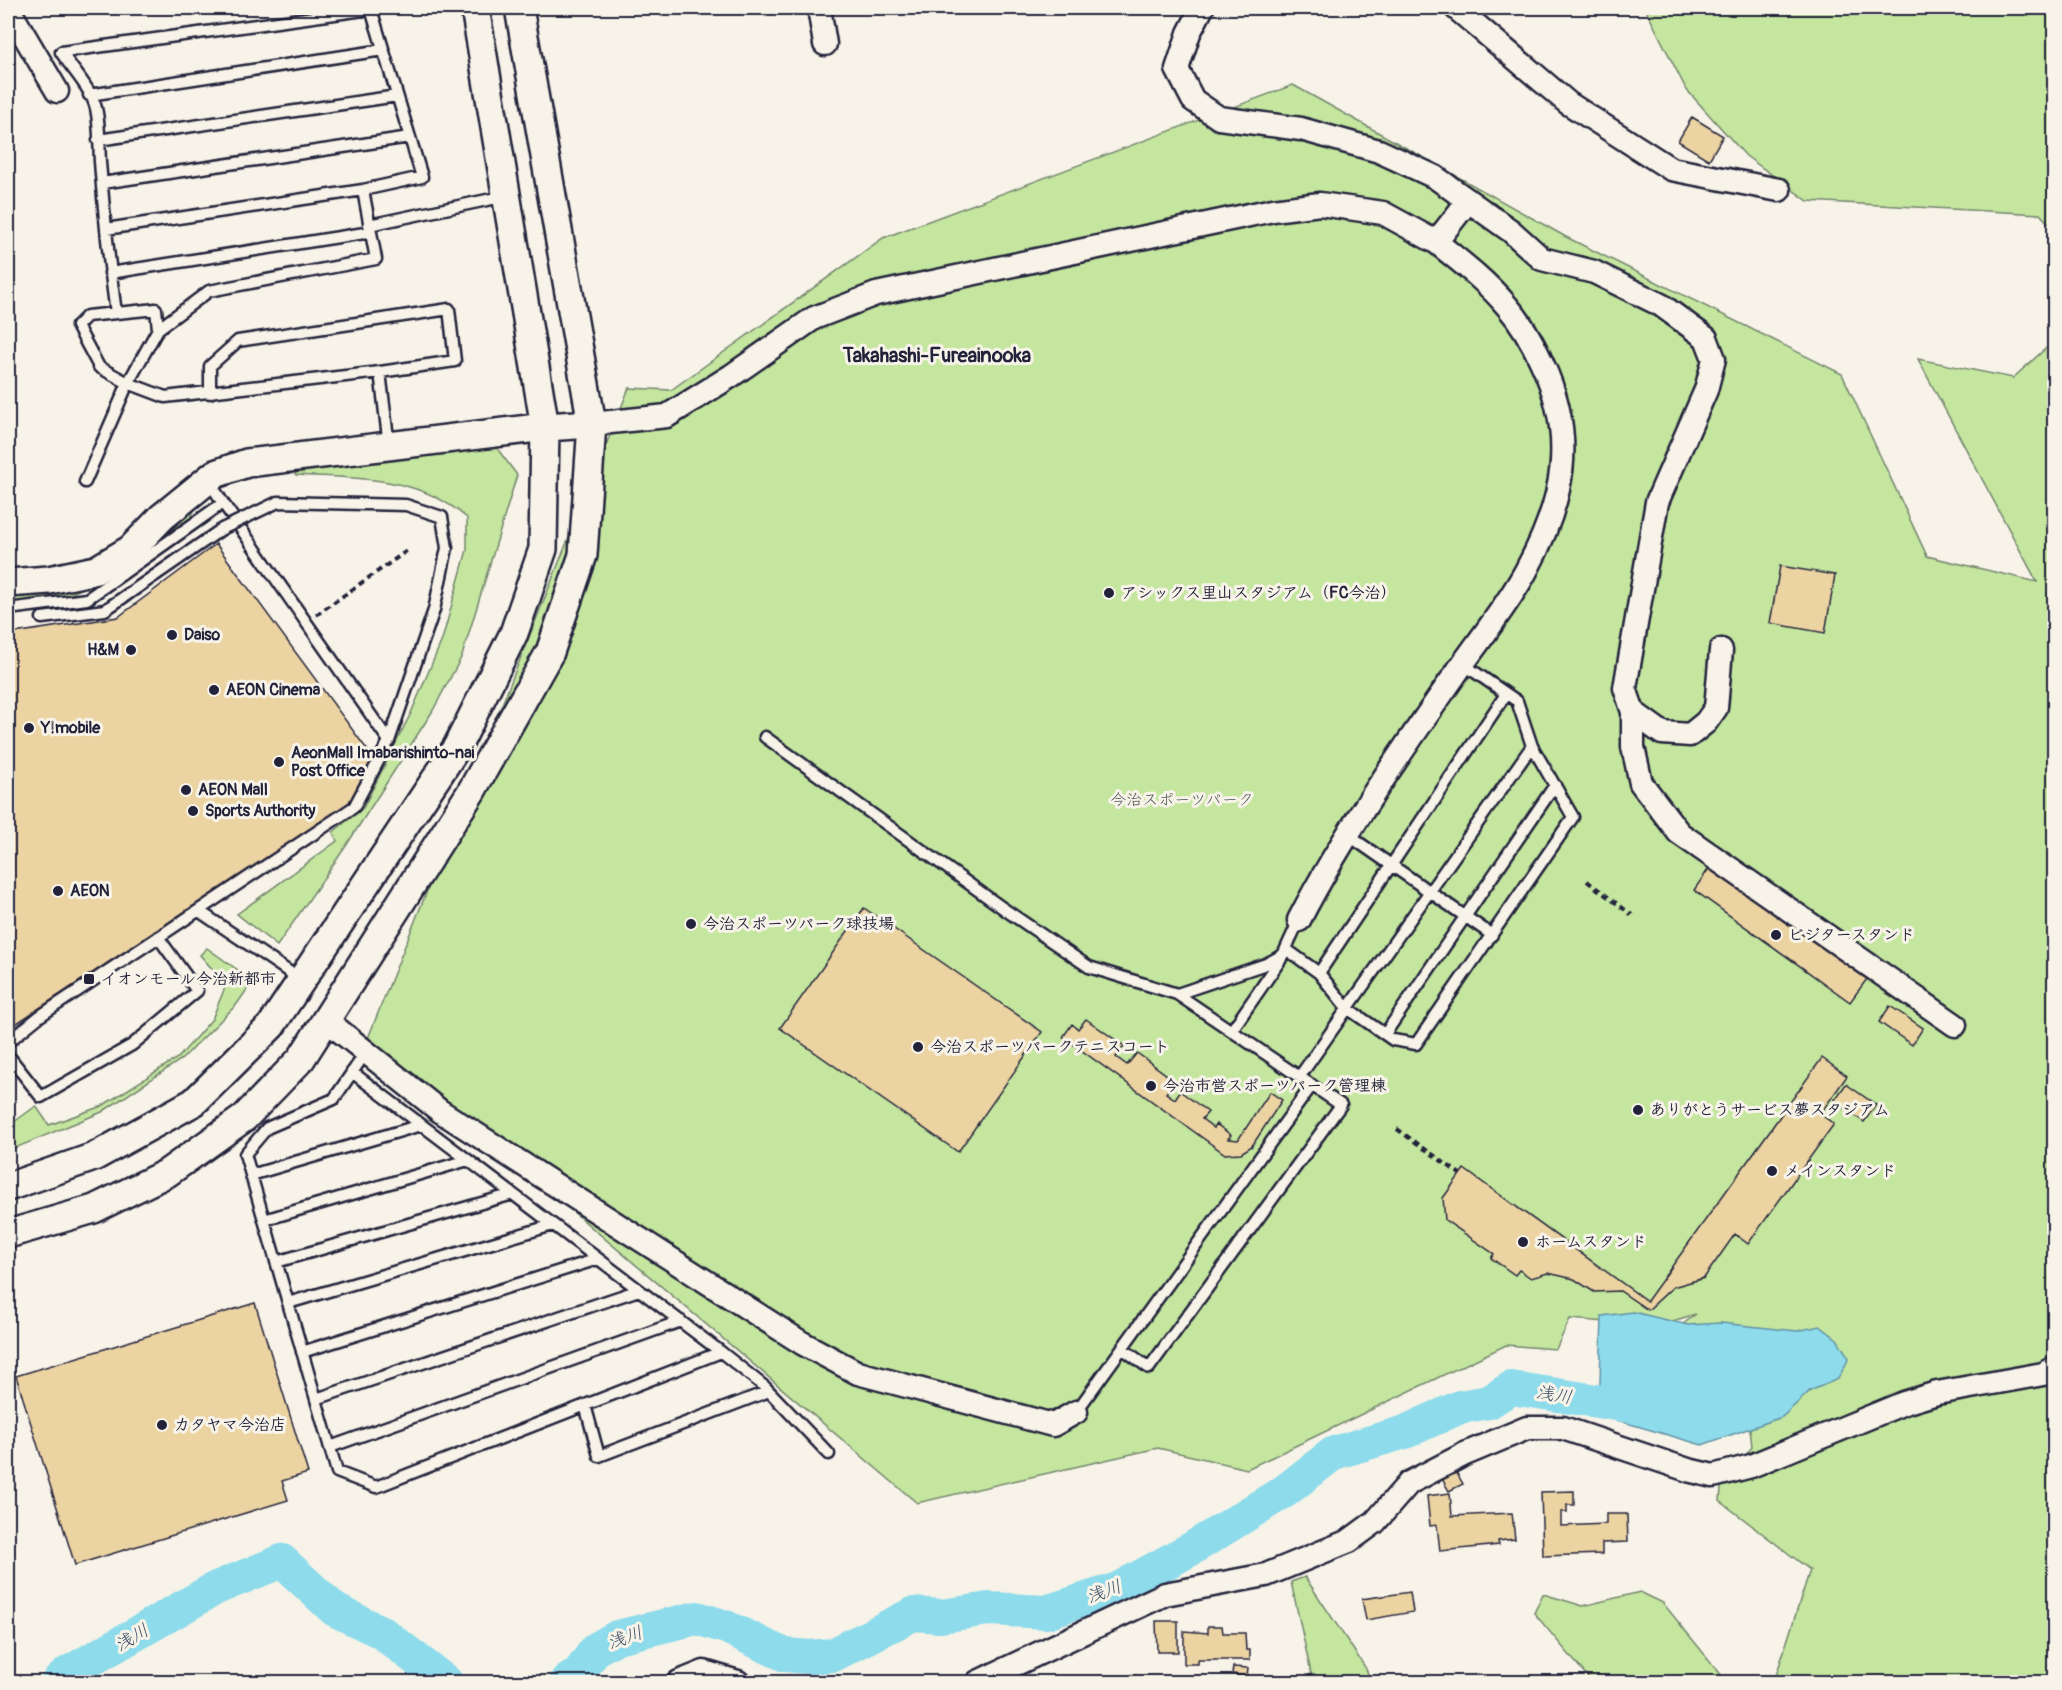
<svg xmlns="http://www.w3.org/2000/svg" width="2062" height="1690" viewBox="0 0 2062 1690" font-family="Pangolin,'Klee One',sans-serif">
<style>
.green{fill:#c4e69f;stroke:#73846d;stroke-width:1.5}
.water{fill:#8ddbeb;stroke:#6291a5;stroke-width:1.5}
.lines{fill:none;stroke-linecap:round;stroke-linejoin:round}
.river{stroke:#8ddbeb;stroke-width:34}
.building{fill:#ecd3a2;stroke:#22223b;stroke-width:1.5}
.service-casing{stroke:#22223b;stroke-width:15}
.minor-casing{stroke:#22223b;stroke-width:27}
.tertiary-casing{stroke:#22223b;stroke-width:32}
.path{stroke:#22223b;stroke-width:4;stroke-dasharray:6 4.5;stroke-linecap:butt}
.service{stroke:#f7f3e8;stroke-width:10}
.minor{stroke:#f7f3e8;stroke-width:22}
.tertiary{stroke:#f7f3e8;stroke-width:27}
.service-bridge-casing{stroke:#22223b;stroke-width:15;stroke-linecap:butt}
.service-bridge{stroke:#f7f3e8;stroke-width:10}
.poi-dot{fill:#22223b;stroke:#f7f3e8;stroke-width:2}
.labels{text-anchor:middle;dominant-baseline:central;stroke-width:6;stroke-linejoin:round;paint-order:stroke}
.poi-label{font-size:16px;font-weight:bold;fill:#22223b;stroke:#f7f3e8;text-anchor:start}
.park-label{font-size:16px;fill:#4a5354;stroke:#f7f3e8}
.water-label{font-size:18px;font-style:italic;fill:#3d5067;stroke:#f7f3e8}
.quarter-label{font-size:20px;font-weight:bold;fill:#22223b;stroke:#f7f3e8}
</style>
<rect width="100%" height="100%" fill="#f7f3e8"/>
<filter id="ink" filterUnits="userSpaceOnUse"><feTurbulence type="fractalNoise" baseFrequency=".0167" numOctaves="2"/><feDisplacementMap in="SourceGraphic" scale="12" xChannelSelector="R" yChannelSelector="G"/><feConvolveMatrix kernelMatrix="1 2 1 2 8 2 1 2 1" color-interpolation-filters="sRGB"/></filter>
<g filter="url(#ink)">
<path class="green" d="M 1645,8 L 2054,8 L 2054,229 L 2040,214 L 1808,201 L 1746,156 L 1686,89 Z
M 1293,85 L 1566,237 L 1842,374 L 1927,556 L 2037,582 L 1918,359 L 2013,378 L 2054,341 L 2054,1682 L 1774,1682 L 1810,1570 L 1720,1501 L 1721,1488 L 1752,1447 L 1748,1411 L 1642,1356 L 1696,1314 L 1656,1326 L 1570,1319 L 1556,1349 L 1506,1345 L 1247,1469 L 1158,1448 L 917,1503 L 368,1038 L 629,388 L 671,390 L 883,238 Z
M 493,443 L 517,475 L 462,656 L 432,712 L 346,846 L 277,946 L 237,914 L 337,841 L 333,832 L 363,808 L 411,713 L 442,640 L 467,550 L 467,518 C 418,475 359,479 296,475 L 284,464 Z
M 199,500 L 191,517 L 96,582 L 62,598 L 11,603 L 10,590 L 55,585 Z
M 207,948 L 253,981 L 237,1004 L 182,1059 L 102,1112 L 8,1151 L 8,1111 L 14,1122 L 36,1106 L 49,1125 L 102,1106 L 179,1057 L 212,1019 L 226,985 L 200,955 Z
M 1305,1577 L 1365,1667 L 1372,1682 L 1313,1682 L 1291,1582 Z
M 1640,1592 L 1663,1603 L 1727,1682 L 1592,1682 L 1534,1613 L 1543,1594 L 1583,1606 Z
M 1131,1675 L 1172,1678 L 1175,1682 L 1113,1682 Z"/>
<path class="water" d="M 1633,1312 L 1688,1325 L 1721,1323 L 1797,1331 L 1820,1326 L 1837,1339 L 1849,1358 L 1838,1379 L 1810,1391 L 1782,1417 L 1702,1445 L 1599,1415 L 1602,1316 Z"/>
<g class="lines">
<path class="river" d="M 58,1682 L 68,1673 L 216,1588 L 282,1561 L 335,1610 L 381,1632 L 446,1682
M 566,1682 L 579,1673 L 596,1649 L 617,1637 L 697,1618 L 726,1627 L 785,1655 L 810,1657 L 833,1655 L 913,1614 L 941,1616 L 989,1609 L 1046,1612 L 1118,1589 L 1191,1549 L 1285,1491 L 1334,1453 L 1405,1432 L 1460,1407 L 1489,1402 L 1511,1388 L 1630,1406"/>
</g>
<path class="building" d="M 1692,117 L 1723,136 L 1709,160 L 1678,141 Z
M 216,544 L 374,759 L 357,798 L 8,1029 L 8,634 L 118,617 Z
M 1780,566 L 1835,575 L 1825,633 L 1770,623 Z
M 1710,867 L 1867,979 L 1850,1002 L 1694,890 Z
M 864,908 L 1042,1032 L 958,1152 L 780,1028 Z
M 1890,1006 L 1923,1028 L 1912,1045 L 1879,1022 Z
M 1086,1019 L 1124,1046 L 1116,1057 L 1127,1065 L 1137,1053 L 1175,1081 L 1166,1093 L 1175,1099 L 1180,1091 L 1208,1112 L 1202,1119 L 1214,1128 L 1216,1124 L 1231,1135 L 1228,1139 L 1238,1140 L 1270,1092 L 1282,1100 L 1252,1146 L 1241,1153 L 1225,1154 L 1063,1037 L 1072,1024 L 1078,1029 Z
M 1822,1058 L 1847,1076 L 1820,1114 L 1834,1124 L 1748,1244 L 1735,1234 L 1704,1278 L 1673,1287 L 1648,1310 L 1620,1291 L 1594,1292 L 1574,1279 L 1548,1273 L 1531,1278 L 1519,1270 L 1515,1275 L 1491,1258 L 1494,1254 L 1445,1220 L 1443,1198 L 1464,1169 L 1647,1301 Z
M 1846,1084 L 1876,1105 L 1864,1122 L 1834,1101 Z
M 255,1303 L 308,1473 L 282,1481 L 288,1500 L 75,1565 L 16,1376 Z
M 1455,1470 L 1463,1484 L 1449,1491 L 1441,1477 Z
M 1574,1491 L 1574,1505 L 1567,1505 L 1567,1512 L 1561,1512 L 1561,1526 L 1606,1524 L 1606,1514 L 1627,1514 L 1628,1542 L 1602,1543 L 1602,1554 L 1543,1556 L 1541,1492 Z
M 1450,1493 L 1452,1516 L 1512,1513 L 1515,1539 L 1498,1541 L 1499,1545 L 1440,1551 L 1437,1525 L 1430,1526 L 1427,1496 Z
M 1410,1592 L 1413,1612 L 1366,1620 L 1362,1599 Z
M 1156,1621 L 1178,1621 L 1178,1652 L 1157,1652 Z
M 1208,1626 L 1222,1626 L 1223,1633 L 1245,1633 L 1246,1650 L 1250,1650 L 1250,1660 L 1198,1660 L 1198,1664 L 1184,1664 L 1184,1631 L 1208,1633 Z
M 1233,1667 L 1248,1668 L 1247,1676 L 1232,1674 Z"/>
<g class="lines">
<defs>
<path id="service" d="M 89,95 L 383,50
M 98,140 L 397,96
M 102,183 L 410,137
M 363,190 L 376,259 L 209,291 L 158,329 L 128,383 L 165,397 L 380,372 L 389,446
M 369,225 L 506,196
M 106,229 L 363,190 L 422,177 L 371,9 L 61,52 C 71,68 88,85 94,102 C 100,116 99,146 100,162 C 104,213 109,263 116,313
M 110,273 L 371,232
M 210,393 L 210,366 L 238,341 L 449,309 L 455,361 L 380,372
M 85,482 L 128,383 L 99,367 L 77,326 L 87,316 L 156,309 L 158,329
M 223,503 L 389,741
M 8,609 L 87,599 L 223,503 L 209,481
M 42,618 L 105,610 L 222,529
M 765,737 L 1004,909 L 1089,967 L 1177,994
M 1348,835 L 1492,935
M 199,911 L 301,980
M 1286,949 L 1319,973 L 1347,1008 L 1393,1040 L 1416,1044 L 1573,817 L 1532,746
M 1319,973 L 1506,694
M 1232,1030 L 1281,959
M 1385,1034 L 1555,785
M 8,1042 L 40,1016 L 354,807 L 389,741 L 434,610 L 447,548 L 442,517 L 406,505 L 278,502 L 251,515
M 8,1055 L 41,1097 L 132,1045 L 197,991 L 158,937
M 352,1072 L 721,1352 L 376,1487 L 337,1472 L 245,1154 L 267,1128 L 334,1099 L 366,1052
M 1300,1076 L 1532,746 L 1517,701 L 1463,664
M 251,1175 L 421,1125
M 264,1220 L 468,1160
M 276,1262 L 513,1194
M 288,1303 L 553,1225
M 1122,1348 L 1149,1368 L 1341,1105 L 1177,994 L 1266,964 L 1283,955 L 1299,920
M 302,1352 L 598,1259
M 721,1352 L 765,1387 L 829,1454
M 316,1399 L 639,1290
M 585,1405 L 599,1456 L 769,1391
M 1076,1412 L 1312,1085
M 330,1447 L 681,1321"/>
<path id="minor" d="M 8,8 L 57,91
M 819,8 L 825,44
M 1202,8 L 1189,33 L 1177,69 L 1193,100 L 1219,118 L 1301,129 L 1379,151 L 1435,177 L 1511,231 L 1542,259 L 1594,272 L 1661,305 L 1706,338 L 1714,359 L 1706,390 L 1657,502 L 1625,688 L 1633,712 L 1662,733 L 1690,735 L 1706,722 L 1716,708 L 1721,650
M 1456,8 L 1568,103 L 1671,169 L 1779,190
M 592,424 L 667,416 L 731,376 L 814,318 L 876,294 L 1273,210 L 1320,204 L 1383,213 L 1436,242 L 1468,201
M 1633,712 L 1633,747 L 1641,783 L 1679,833 L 1955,1025
M 1299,920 C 1344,833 1401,752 1457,672 C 1480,639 1507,606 1526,571 C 1564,501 1577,438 1542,363 C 1533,343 1522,323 1507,306 C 1486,281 1461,262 1436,242
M 326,1020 L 440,1111 L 802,1343 L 858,1373 L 1053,1425 L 1076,1412
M 679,1682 L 704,1672 L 738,1682
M 978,1682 L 1165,1594 L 1266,1575 L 1349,1541 L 1375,1522 L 1409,1483 L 1465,1454 L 1527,1428 L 1563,1428 L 1688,1470 L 1713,1476 L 1751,1466 L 1904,1403 L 1937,1393 L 2043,1374 L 2054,1368"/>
<path id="tertiary" d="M 8,583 L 49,580 L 96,570 L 131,549 L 162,517 L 215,474 L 247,463 L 545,427 L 592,424
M 8,1187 L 94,1157 L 194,1102 L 271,1026 L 457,747 L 514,633 L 543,549 L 545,427 L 475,8
M 8,1234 L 94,1209 L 167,1173 L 244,1118 L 301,1059 L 471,792 L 550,652 L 583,555 L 592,424 L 519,8"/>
</defs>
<use href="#service" class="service-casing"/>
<use href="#minor" class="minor-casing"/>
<use href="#tertiary" class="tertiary-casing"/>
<path class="path" d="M 316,615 L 408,550
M 1587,881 L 1632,915
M 1397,1129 L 1460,1174"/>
<use href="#service" class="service"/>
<use href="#minor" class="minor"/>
<use href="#tertiary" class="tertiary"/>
<defs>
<path id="service-bridge" d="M 222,529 L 251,515"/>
</defs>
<use href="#service-bridge" class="service-bridge-casing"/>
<use href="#service-bridge" class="service-bridge"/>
</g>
</g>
<g class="poi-dot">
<circle cx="1109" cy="593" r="6"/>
<circle cx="172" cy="635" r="6"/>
<circle cx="131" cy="650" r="6"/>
<circle cx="214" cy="690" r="6"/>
<circle cx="29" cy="728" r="6"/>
<circle cx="279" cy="762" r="6"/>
<circle cx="186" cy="790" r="6"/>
<circle cx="193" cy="811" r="6"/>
<circle cx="58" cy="891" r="6"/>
<circle cx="691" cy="924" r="6"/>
<circle cx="1776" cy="935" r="6"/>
<rect x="83" y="973" width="12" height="12" rx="3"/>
<circle cx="918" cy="1047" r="6"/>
<circle cx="1151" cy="1086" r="6"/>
<circle cx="1638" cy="1110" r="6"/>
<circle cx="1772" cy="1171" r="6"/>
<circle cx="1523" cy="1242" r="6"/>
<circle cx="162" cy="1425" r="6"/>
</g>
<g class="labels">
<g class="poi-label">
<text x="1121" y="593">アシックス里山スタジアム（FC今治）</text>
<text x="184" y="635">Daiso</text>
<text x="119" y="650" text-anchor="end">H&amp;M</text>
<text x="226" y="690">AEON Cinema</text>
<text x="41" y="728">Y!mobile</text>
<text x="291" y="753">AeonMall Imabarishinto-nai<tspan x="291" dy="18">Post Office</tspan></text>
<text x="198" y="790">AEON Mall</text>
<text x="205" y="811">Sports Authority</text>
<text x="70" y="891">AEON</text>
<text x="703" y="924">今治スポーツパーク球技場</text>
<text x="1788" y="935">ビジタースタンド</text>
<text x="101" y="979">イオンモール今治新都市</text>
<text x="930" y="1047">今治スポーツパークテニスコート</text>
<text x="1163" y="1086">今治市営スポーツパーク管理棟</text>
<text x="1650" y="1110">ありがとうサービス夢スタジアム</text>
<text x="1784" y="1171">メインスタンド</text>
<text x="1535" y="1242">ホームスタンド</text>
<text x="174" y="1425">カタヤマ今治店</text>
</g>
<g class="park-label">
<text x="1182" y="800">今治スポーツパーク</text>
</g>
<g class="water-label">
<text transform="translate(1554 1395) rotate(9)">浅川</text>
<text transform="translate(1104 1592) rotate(-21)">浅川</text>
<text transform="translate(132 1638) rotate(-31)">浅川</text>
<text transform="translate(625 1638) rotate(-20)">浅川</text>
</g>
<g class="quarter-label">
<text x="937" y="355">Takahashi-Fureainooka</text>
</g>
</g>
<rect width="2062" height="1690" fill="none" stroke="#f7f3e8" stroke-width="30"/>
<rect x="15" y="15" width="2032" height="1660" fill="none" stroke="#22223b" stroke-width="2" filter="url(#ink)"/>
</svg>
